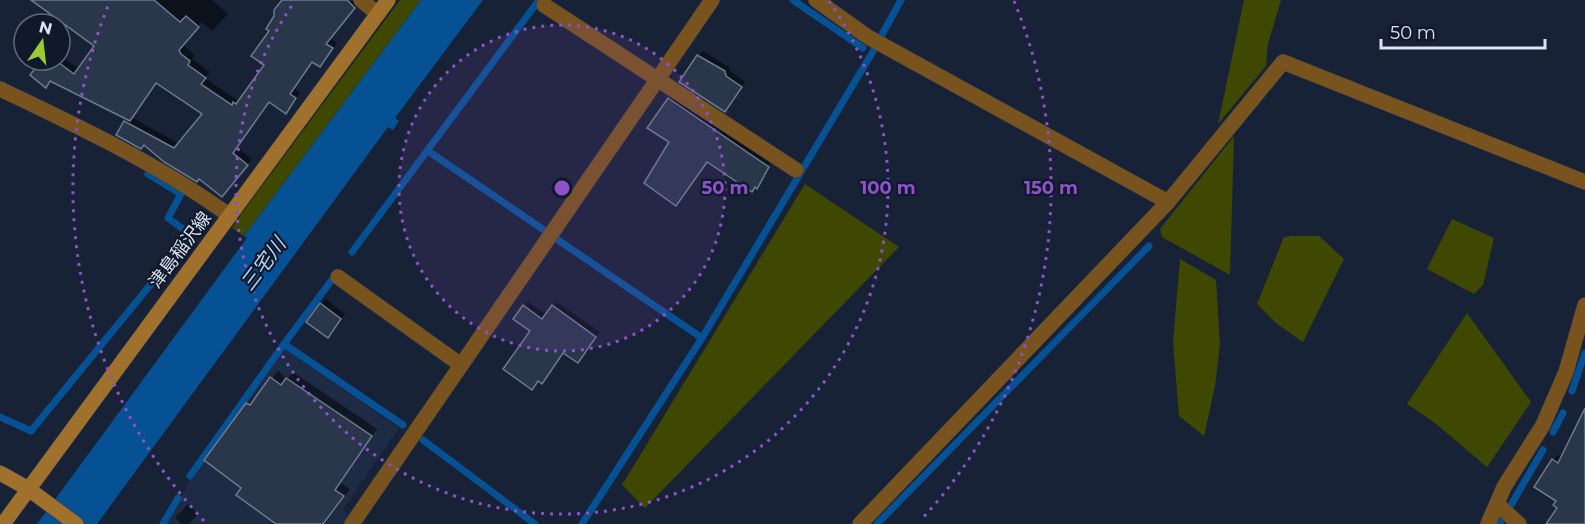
<svg xmlns="http://www.w3.org/2000/svg" width="1585" height="524" viewBox="0 0 1585 524" font-family="Montserrat,'Noto Sans JP',sans-serif">
<style>
.built{fill:#1e2b44}
.green{fill:#3f4800}
.water{fill:#065194}
.shadow{fill:#0007;fill-rule:evenodd}
.lines{fill:none;stroke-linecap:round;stroke-linejoin:round}
.stream{stroke:#065194;stroke-width:7}
.building{fill:#2a364a;stroke:#6d7a91;stroke-width:1.5}
.street-casing{stroke:#333d50;stroke-width:16}
.secondary-casing{stroke:#333d50;stroke-width:16}
.street{stroke:#78531d;stroke-width:15}
.secondary{stroke:#9f712d;stroke-width:15}
.ring{fill:none;stroke:#8e51c9;stroke-width:3;stroke-dasharray:3 6}
.labels{text-anchor:middle;dominant-baseline:central;stroke-width:4.5;stroke-linejoin:round;paint-order:stroke}
.street-label{font-size:18px;fill:#dce3f1;stroke:#0f192b}
.water-label{font-size:20px;font-style:italic;fill:#b3d3f9;stroke:#0f192b}
.centre{fill:#8e51c9;stroke:#0f192b;stroke-width:3}
.ring-label{font-size:18px;text-anchor:middle;font-weight:bold;fill:#8e51c9;stroke:#0f192b;stroke-width:4.5;stroke-linejoin:round;paint-order:stroke}
</style>
<rect width="100%" height="100%" fill="#182236"/>
<path class="built" d="M 285,349 L 399,428 L 343,509 L 349,515 L 343,524 L 165,524 L 199,464 Z"/>
<path class="green" d="M 400,0 L 421,0 L 244,236 L 232,228 L 242,213 Z
M 1244,0 L 1281,0 L 1268,44 L 1266,66 L 1218,124 Z
M 1234,136 L 1230,275 L 1162,237 L 1160,229 Z
M 805,184 L 899,247 L 645,508 L 622,485 Z
M 1452,219 L 1494,238 L 1483,285 L 1474,294 L 1427,269 Z
M 1292,236 L 1319,236 L 1344,259 L 1303,342 L 1277,324 L 1257,304 L 1284,237 Z
M 1180,259 L 1216,280 L 1220,344 L 1215,386 L 1204,436 L 1179,416 L 1173,342 Z
M 1467,313 L 1531,402 L 1487,467 L 1435,423 L 1407,404 Z"/>
<path class="water" d="M 421,0 L 483,0 L 395,118 L 399,121 L 393,130 L 388,127 L 97,524 L 37,524 L 247,238 L 244,236 Z"/>
<path class="shadow" d="M 32,0 L 212,0 L 228,14 L 212,31 L 202,22 L 183,44 L 195,56 L 192,59 L 210,72 L 205,78 L 237,100 L 241,99 L 266,65 L 271,30 L 281,0 L 359,2 L 330,38 L 337,43 L 325,60 L 313,61 L 294,88 L 300,93 L 291,107 L 286,112 L 270,101 L 237,147 L 252,159 L 227,190 L 126,122 L 129,119 L 51,80 L 46,86 L 43,60 L 60,60 L 60,55 L 79,69 L 96,46 ZM 157,81 L 204,114 L 180,144 L 131,117 Z
M 703,51 L 729,67 L 730,71 L 745,82 L 725,110 L 681,81 Z
M 673,95 L 771,162 L 767,169 L 769,170 L 755,186 L 671,142 L 669,99 Z
M 326,299 L 345,314 L 332,331 L 321,304 Z
M 528,302 L 547,315 L 557,302 L 600,332 L 582,356 L 524,306 Z
M 278,371 L 287,379 L 293,372 L 377,429 L 341,483 L 350,489 L 325,524 L 278,524 L 243,488 L 206,459 L 247,404 L 254,397 L 256,399 Z
M 1585,409 L 1585,524 L 1549,524 L 1559,507 L 1553,460 L 1558,455 L 1562,457 Z
M 188,504 L 198,514 L 189,524 L 181,524 L 175,518 Z"/>
<g class="lines">
<path class="stream" d="M 793,0 L 863,48
M 428,151 L 544,230
M 558,240 L 702,338
M 352,252 L 539,0
M 284,344 L 331,281
M 1572,391 L 1585,353
M 0,417 L 31,431 L 191,235 L 168,218 L 181,194 L 148,174
M 1553,432 L 1563,413
M 423,440 L 535,524
M 190,476 L 284,344 L 403,425
M 1511,505 L 1543,450
M 163,524 L 178,498
M 582,524 L 702,338 L 872,53 L 901,0
M 877,524 L 1149,246
M 1500,524 L 1503,518"/>
</g>
<path class="building" d="M 31,0 L 154,0 L 180,22 L 186,16 L 199,27 L 179,50 L 181,54 L 190,61 L 188,65 L 206,78 L 201,84 L 232,105 L 233,102 L 236,104 L 264,65 L 251,56 L 269,31 L 266,29 L 274,16 L 274,10 L 282,0 L 347,0 L 355,8 L 326,44 L 333,48 L 320,67 L 312,62 L 290,94 L 296,98 L 286,114 L 269,102 L 233,153 L 248,165 L 222,197 L 199,179 L 197,182 L 164,162 L 144,145 L 141,149 L 116,135 L 124,121 L 174,148 L 202,114 L 156,83 L 130,121 L 50,81 L 46,88 L 30,75 L 41,60 L 55,60 L 74,74 L 94,46 Z
M 697,55 L 725,71 L 726,76 L 742,87 L 725,112 L 679,82 Z
M 668,98 L 769,167 L 757,189 L 755,187 L 752,192 L 707,162 L 676,206 L 644,183 L 669,142 L 647,128 Z
M 320,303 L 341,319 L 328,338 L 306,322 Z
M 523,305 L 542,319 L 552,305 L 596,337 L 578,363 L 563,353 L 542,384 L 538,381 L 532,390 L 503,369 L 530,331 L 513,319 Z
M 270,377 L 281,385 L 286,378 L 372,436 L 335,490 L 344,496 L 323,524 L 276,524 L 236,495 L 241,488 L 204,460 L 246,403 L 250,405 Z
M 1585,408 L 1585,524 L 1546,524 L 1557,508 L 1553,505 L 1556,501 L 1534,487 L 1552,459 L 1558,463 Z"/>
<g class="lines">
<defs>
<path id="street" d="M 361,0 L 378,14
M 816,0 L 868,37 L 1168,202
M 544,5 L 796,170
M 0,89 C 78,126 160,165 230,216
M 338,277 L 461,365
M 1497,504 L 1519,524
M 352,524 L 712,0
M 860,524 L 1168,202 L 1283,62 L 1585,182
M 1488,524 L 1504,487 L 1543,425 L 1566,372 L 1585,305"/>
<path id="secondary" d="M 0,473 L 27,488 L 76,524
M 3,524 L 388,0"/>
</defs>
<use href="#street" class="street-casing"/>
<use href="#secondary" class="secondary-casing"/>
<use href="#street" class="street"/>
<use href="#secondary" class="secondary"/>
</g>
<circle cx="562" cy="188" r="163" fill="#8e51c9" fill-opacity=".12"/>
<g class="ring">
<circle cx="562" cy="188" r="163"/>
<path d="M829 1A326 326 0 1 1 295 1"/>
<path d="M204 521A489 489 0 0 1 110 1M1014 1A489 489 0 0 1 920 521"/>
</g>
<g class="labels">
<g class="street-label">
<text transform="translate(180 250) rotate(-53)">津島稲沢線</text>
</g>
<g class="water-label">
<text transform="translate(263 264) rotate(-53)">三宅川</text>
</g>
</g>
<circle cx="562" cy="188" r="9" class="centre"/>
<g class="ring-label">
<text x="725" y="194">50 m</text>
<text x="888" y="194">100 m</text>
<text x="1051" y="194">150 m</text>
</g>
<g transform="translate(42 42) rotate(14)"><circle r="28" fill="#0f192b" stroke="#616a7a" stroke-width="1.5"/>
<path d="M0-4.5L10 22L0 15L-10 22Z" fill="#9bcb33"/>
<text y="-9" font-size="16" font-weight="bold" text-anchor="middle" fill="#dce3f1">N</text>
</g>
<path d="M1381 39v9h164v-9" fill="none" stroke="#dce3f1" stroke-width="3"/>
<text x="1390" y="39" font-size="18" fill="#dce3f1" stroke="#0f192b" stroke-width="4.5" paint-order="stroke">50 m</text>
</svg>
